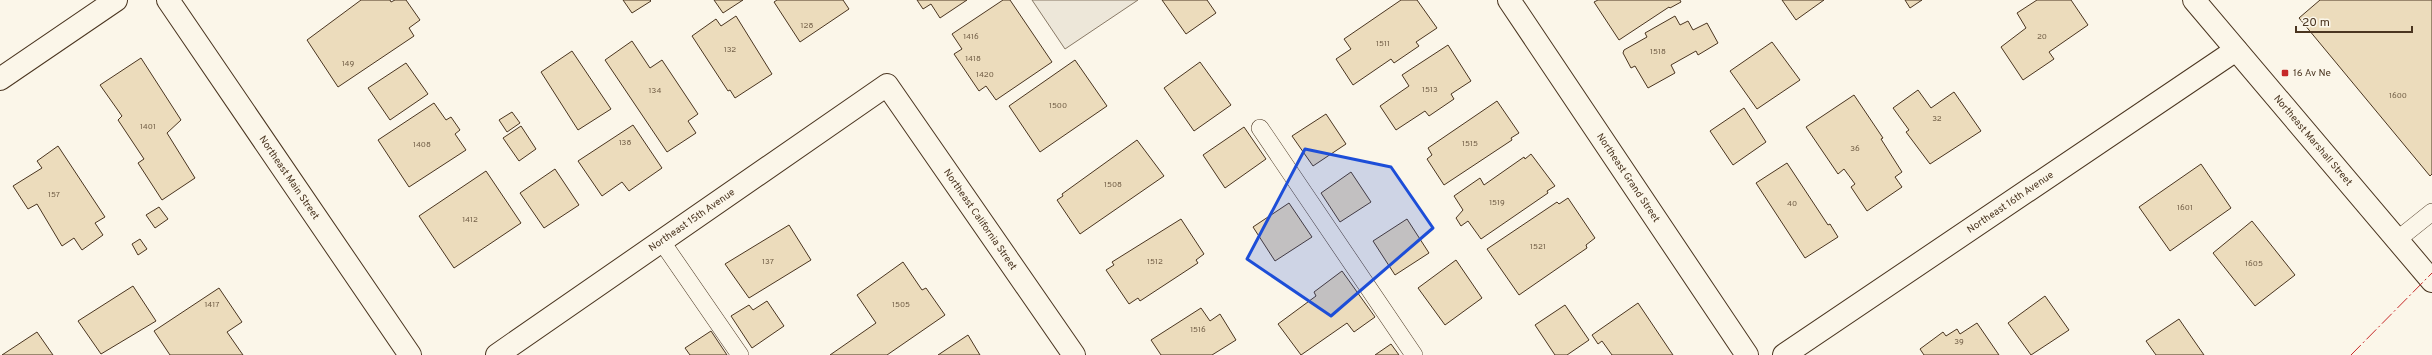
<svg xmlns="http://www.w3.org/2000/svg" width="2432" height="355" viewBox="0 0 2432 355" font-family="Overpass,sans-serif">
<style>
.parking{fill:#ede7d9;stroke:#887966}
.building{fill:#ecdcbc;stroke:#4a3520}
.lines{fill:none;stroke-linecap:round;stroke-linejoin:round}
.service-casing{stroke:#4a3520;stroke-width:18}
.minor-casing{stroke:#4a3520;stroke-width:24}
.tertiary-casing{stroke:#4a3520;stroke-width:24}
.service{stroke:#fbf6e9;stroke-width:17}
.minor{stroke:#fbf6e9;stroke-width:22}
.tertiary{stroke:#fbf6e9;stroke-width:22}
.power{stroke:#c62828;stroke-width:1;stroke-dasharray:14 3 2 3;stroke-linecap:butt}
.marked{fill:#1d4ed8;fill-opacity:0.2;stroke:#1d4ed8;stroke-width:3;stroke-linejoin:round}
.poi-dot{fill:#c62828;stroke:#fbf6e9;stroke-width:1.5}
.labels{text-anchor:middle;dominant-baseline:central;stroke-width:3;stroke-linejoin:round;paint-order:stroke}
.number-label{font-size:8px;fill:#725f47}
.poi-label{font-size:10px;fill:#4a3520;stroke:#fbf6e9;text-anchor:start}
.street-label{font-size:10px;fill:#4a3520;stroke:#fbf6e9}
</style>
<rect width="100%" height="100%" fill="#fbf6e9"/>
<path class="parking" d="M 1032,0 L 1138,0 L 1065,49 Z"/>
<path class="building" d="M 361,0 L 390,0 L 391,2 L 395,0 L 406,0 L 420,20 L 409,28 L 414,36 L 338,87 L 307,40 Z
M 623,0 L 650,0 L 651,1 L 632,13 Z
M 714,0 L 743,0 L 723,13 Z
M 777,0 L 843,0 L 849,9 L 800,42 L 774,2 Z
M 917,0 L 967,0 L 940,18 L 931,4 L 923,9 Z
M 1003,0 L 1010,0 L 1052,62 L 996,100 L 986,86 L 979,91 L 954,54 L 962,49 L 952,34 Z
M 1162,0 L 1207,0 L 1216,13 L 1186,34 Z
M 1401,0 L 1417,0 L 1437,28 L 1416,42 L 1419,46 L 1394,63 L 1391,59 L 1353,85 L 1336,59 L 1351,49 L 1344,39 Z
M 1598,0 L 1680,0 L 1681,2 L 1670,8 L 1669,7 L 1619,40 L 1594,2 Z
M 1782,0 L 1824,0 L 1796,20 Z
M 1905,0 L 1922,0 L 1910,8 Z
M 2037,0 L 2071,0 L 2088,25 L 2049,52 L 2054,59 L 2023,80 L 2001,47 L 2026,28 L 2017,13 Z
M 2320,0 L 2432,0 L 2432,174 L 2430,176 L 2299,18 Z
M 736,16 L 772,74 L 735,98 L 730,90 L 728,91 L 692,36 L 716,19 L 721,26 Z
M 1675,16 L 1680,25 L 1688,21 L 1693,30 L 1707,23 L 1718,43 L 1698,55 L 1696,51 L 1671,65 L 1675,73 L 1648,88 L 1635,66 L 1631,68 L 1623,53 L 1624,50 L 1647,37 L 1645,33 Z
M 632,41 L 650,68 L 662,60 L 698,114 L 688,121 L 696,133 L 667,152 L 605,60 Z
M 1772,42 L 1800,80 L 1757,109 L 1730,71 Z
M 1448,45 L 1471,81 L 1451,94 L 1454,99 L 1429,116 L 1425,111 L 1396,130 L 1380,106 L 1409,86 L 1402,75 Z
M 572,51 L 611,109 L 578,130 L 541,72 Z
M 141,58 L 181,120 L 167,133 L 195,178 L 162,200 L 138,163 L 144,159 L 118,120 L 122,116 L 100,85 Z
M 1075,60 L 1107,106 L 1040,152 L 1009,106 Z
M 1200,62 L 1231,105 L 1194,131 L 1164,88 Z
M 406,63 L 428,94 L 390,120 L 368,88 Z
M 1918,90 L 1931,108 L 1954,92 L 1981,131 L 1930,164 L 1906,132 L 1909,130 L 1893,108 Z
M 1854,95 L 1883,138 L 1881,139 L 1902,172 L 1895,177 L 1902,187 L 1867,211 L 1851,187 L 1855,184 L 1844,169 L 1838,174 L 1806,127 Z
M 1497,101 L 1519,133 L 1511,138 L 1512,140 L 1444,185 L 1427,159 L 1432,155 L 1428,148 Z
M 434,103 L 446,120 L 451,117 L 460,130 L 455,134 L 466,150 L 409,187 L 378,140 Z
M 1744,108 L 1766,142 L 1733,165 L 1710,131 Z
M 512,112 L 520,123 L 507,132 L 499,120 Z
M 1326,114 L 1346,144 L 1313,166 L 1292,136 Z
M 633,125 L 662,168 L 629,191 L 622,182 L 602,196 L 578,161 Z
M 521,126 L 536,149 L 519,161 L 503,138 Z
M 1244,127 L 1266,159 L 1225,188 L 1203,155 Z
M 1137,140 L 1164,176 L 1080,234 L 1057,200 L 1063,196 L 1062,194 Z
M 58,146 L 105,217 L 95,223 L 103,235 L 82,250 L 74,238 L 62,246 L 37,204 L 28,209 L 13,186 L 42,168 L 37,161 Z
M 1531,154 L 1555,186 L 1547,191 L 1548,193 L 1481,239 L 1468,221 L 1461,226 L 1456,218 L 1463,210 L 1454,196 L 1480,178 L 1484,185 L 1524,157 L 1525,159 Z
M 1787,163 L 1828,225 L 1830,224 L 1838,237 L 1805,258 L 1756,183 Z
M 2201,164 L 2231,208 L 2170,251 L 2139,207 Z
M 555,169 L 579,205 L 544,228 L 520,193 Z
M 486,171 L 521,223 L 454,268 L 419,216 Z
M 1351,172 L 1371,202 L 1340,222 L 1321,193 Z
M 1568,198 L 1595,238 L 1586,245 L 1587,248 L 1519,295 L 1487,249 L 1557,202 L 1559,204 Z
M 1289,203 L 1312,237 L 1275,261 L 1253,227 Z
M 159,207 L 168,219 L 155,228 L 146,215 Z
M 1181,219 L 1204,254 L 1196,260 L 1198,263 L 1140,301 L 1138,298 L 1129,304 L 1106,270 L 1114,265 L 1112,262 Z
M 1407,219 L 1429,253 L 1395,275 L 1373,241 Z
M 2252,221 L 2295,275 L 2255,306 L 2213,253 Z
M 789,225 L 811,260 L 749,298 L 725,264 Z
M 140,239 L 147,249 L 138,255 L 132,244 Z
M 1456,260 L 1482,298 L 1445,325 L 1418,288 Z
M 903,262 L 922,290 L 926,288 L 945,315 L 887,355 L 830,355 L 876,323 L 857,295 Z
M 1342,271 L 1375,317 L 1354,332 L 1347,323 L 1301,355 L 1278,324 L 1316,296 L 1314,292 Z
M 133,286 L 156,321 L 101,354 L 78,321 Z
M 219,288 L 242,322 L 227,332 L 243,355 L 170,355 L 154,331 Z
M 2045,296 L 2069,330 L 2031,355 L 2008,323 Z
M 767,301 L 784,326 L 752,348 L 731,316 L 749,305 L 753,310 Z
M 1638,303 L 1673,355 L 1612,355 L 1602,341 L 1598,344 L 1592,335 Z
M 1565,305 L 1589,340 L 1567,355 L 1555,355 L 1535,325 Z
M 1201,308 L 1210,321 L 1220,314 L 1236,340 L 1212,355 L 1161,355 L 1151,340 Z
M 2179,319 L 2204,355 L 2156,355 L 2146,341 Z
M 1977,323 L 1999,355 L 1924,355 L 1920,349 L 1943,332 L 1946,336 L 1957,329 L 1960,334 Z
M 711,331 L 727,355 L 690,355 L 685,348 Z
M 37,332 L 53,355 L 2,355 Z
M 968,335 L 980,355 L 938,355 Z
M 1391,344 L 1399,355 L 1375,355 Z"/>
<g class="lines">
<defs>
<path id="service" d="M 1260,128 L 1414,355
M 2397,240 L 2432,212
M 662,242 L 740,355"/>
<g id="minor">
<path id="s1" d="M 168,0 L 410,355"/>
<path id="s2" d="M 1509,0 L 1747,355"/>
<path d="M 0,79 L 116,0"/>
<path id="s3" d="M 497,355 L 887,85 L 1074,355"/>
<path id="s4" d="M 1784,355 L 2236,50"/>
</g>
<g id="tertiary">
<path id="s5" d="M 2194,0 L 2432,281"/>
</g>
</defs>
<use href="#service" class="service-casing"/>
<use href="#minor" class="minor-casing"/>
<use href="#tertiary" class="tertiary-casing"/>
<use href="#service" class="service"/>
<use href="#minor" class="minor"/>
<use href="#tertiary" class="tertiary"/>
<path class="power" d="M 2351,355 L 2432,273"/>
</g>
<path class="marked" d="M 1305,149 L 1391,167 L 1433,228 L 1331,316 L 1247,259 Z"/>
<rect class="poi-dot" x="2281" y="69" width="8" height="8" rx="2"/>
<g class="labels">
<g class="number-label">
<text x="807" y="26">128</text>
<text x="971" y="37">1416</text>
<text x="2042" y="37">20</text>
<text x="1383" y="44">1511</text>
<text x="730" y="50">132</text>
<text x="1658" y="52">1518</text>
<text x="973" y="59">1418</text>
<text x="348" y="64">149</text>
<text x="985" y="75">1420</text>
<text x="1430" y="90">1513</text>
<text x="655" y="91">134</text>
<text x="2398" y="96">1600</text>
<text x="1058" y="106">1500</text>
<text x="1937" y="119">32</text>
<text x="148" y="127">1401</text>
<text x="625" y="143">138</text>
<text x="1470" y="144">1515</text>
<text x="422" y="145">1408</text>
<text x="1855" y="149">36</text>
<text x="1113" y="185">1508</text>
<text x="54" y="195">157</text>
<text x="1497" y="203">1519</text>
<text x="1792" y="204">40</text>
<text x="2185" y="208">1601</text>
<text x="470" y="220">1412</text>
<text x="1538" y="247">1521</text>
<text x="768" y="262">137</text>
<text x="1155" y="262">1512</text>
<text x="2254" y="264">1605</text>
<text x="212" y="305">1417</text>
<text x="901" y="305">1505</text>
<text x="1198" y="330">1516</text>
<text x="1959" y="342">39</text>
</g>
<g class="poi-label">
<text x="2293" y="73">16 Av Ne</text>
</g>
<g class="street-label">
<text stroke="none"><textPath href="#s5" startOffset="184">Northeast Marshall Street</textPath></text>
<text stroke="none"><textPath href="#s1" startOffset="215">Northeast Main Street</textPath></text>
<text stroke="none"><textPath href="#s2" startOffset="214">Northeast Grand Street</textPath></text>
<text stroke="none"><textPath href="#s4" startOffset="273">Northeast 16th Avenue</textPath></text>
<text stroke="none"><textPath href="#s3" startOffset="638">Northeast California Street</textPath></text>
<text stroke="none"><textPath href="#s3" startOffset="237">Northeast 15th Avenue</textPath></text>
</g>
</g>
<path d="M2296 26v6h116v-6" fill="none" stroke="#4a3520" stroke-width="2"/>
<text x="2302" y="26" font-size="12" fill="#4a3520" stroke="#fbf6e9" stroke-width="3" paint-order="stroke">20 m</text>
</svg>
